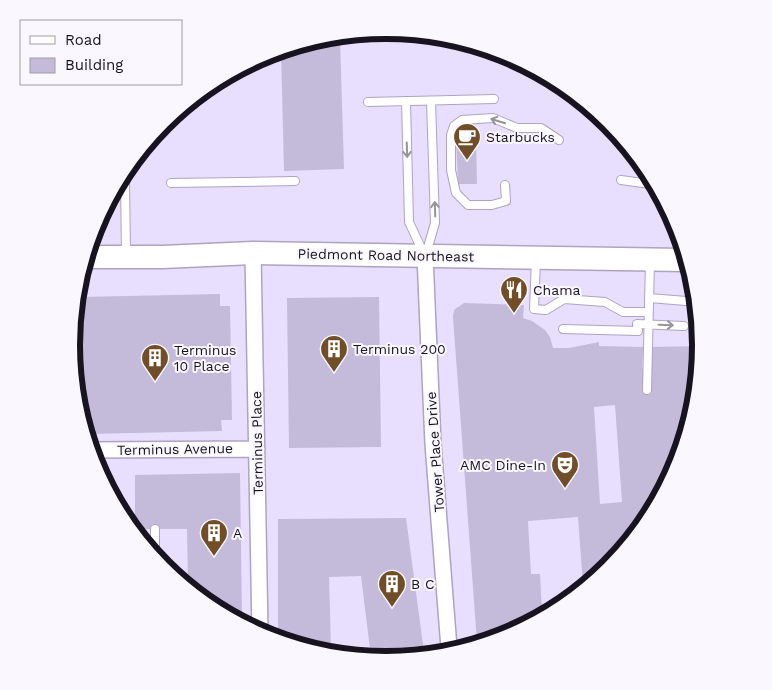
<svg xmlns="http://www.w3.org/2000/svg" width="772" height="690" font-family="'Work Sans',sans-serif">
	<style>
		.built { fill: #e8defd }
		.building { fill: #c4bad9; fill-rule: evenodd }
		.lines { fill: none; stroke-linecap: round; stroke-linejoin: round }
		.service-casing { stroke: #aea4c1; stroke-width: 10 }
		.minor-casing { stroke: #aea4c1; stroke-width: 18 }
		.secondary-casing { stroke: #aea4c1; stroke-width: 25 }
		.service { stroke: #fff; stroke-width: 8 }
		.minor { stroke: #fff; stroke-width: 15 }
		.secondary { stroke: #fff; stroke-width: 22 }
		.oneway { stroke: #97959a }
		.labels { text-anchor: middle; stroke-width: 4; stroke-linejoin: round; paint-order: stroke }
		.poi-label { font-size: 14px; fill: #18141f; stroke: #faf8fe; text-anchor: start }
		.street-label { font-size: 14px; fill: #18141f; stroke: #faf8fe }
		.rim { fill: none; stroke: #18141f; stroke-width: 6 }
	</style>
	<rect width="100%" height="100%" fill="#eee8fb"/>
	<path class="built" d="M75 345a311 311 0 1 1 622 0a311 311 0 1 1-622 0Z"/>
	<path class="building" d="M340,39L344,169L284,171L281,51Z
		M456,138H476L477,184H458Z
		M220,294V306H230L232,420H221L222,431L89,434L71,345L81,297Z
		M379,297L381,447L289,448L287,298Z
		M464,303L524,305L523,318L532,321L545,330L550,337L553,348H569L599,342V346L643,347L642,368H647L650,347L701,346L677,466L609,568L583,585L578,517L528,521L531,574H540L542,612L506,636L477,642L453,317L454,310ZM615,405L622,502L600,504L594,407Z
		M240,473L242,620L188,584L187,529H138L135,526V475Z
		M101,475H110L111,489L103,477Z
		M406,518L424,652L386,660L371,657L361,576L329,577L331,649L278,639V519Z"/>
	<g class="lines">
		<defs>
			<path id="service" d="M406,101L409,222L423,252
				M368,102L494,99
				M125,180L126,255
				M621,180L650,184
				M171,183L295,181
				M505,185L506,201L492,205H468L456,193L451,170V135L454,126L462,120L493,118L517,128H541L559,140
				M426,254L435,223L431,101
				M536,260L534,309L546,310L564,299L605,302L623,312H648
				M649,298L686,301
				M563,329L638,331L637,324L684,326
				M647,390L650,261
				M155,529V556"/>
			<path id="minor" d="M253,253L260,632
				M425,256L433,444L449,648
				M92,450L257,449"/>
			<path id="secondary" d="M89,257H162L253,253L684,260"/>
		</defs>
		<use href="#service" class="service-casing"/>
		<use href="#minor" class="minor-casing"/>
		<use href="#secondary" class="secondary-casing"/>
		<use href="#service" class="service"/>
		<use href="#minor" class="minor"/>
		<use href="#secondary" class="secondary"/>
	</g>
	<defs><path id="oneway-shaft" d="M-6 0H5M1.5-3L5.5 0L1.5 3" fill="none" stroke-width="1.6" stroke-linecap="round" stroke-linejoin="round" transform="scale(1.25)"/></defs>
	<g class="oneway">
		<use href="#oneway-shaft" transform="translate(498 121) rotate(-163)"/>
		<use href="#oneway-shaft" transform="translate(407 150) rotate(88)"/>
		<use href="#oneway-shaft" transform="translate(435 209) rotate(-92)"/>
		<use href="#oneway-shaft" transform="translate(666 325) rotate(2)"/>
	</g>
	<defs>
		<symbol id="cafe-pin" viewBox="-11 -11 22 30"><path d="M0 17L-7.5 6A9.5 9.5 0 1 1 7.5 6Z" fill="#714e27" stroke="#faf8fe"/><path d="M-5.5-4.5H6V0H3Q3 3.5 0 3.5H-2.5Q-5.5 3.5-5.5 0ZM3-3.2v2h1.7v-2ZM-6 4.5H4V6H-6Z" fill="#fff"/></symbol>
		<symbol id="restaurant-pin" viewBox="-11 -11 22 30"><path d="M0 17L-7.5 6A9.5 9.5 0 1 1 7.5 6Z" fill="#714e27" stroke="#faf8fe"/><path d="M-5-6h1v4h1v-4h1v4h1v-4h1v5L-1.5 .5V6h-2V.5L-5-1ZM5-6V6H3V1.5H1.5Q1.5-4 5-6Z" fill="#fff"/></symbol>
		<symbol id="building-pin" viewBox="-11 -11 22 30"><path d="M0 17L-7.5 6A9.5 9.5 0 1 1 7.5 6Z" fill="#714e27" stroke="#faf8fe"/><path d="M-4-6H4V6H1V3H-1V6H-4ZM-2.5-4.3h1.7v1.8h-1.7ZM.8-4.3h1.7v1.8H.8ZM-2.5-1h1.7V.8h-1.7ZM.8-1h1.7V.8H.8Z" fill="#fff"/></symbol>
		<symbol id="theatre-pin" viewBox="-11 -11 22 30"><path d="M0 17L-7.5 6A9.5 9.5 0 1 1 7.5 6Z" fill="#714e27" stroke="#faf8fe"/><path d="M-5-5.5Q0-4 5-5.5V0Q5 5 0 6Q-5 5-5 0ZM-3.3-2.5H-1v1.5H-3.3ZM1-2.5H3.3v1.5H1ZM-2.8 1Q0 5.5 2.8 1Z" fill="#fff"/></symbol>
	</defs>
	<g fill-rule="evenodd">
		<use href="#cafe-pin" x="451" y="121" width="32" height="43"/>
		<use href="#restaurant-pin" x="498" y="274" width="32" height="43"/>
		<use href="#building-pin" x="318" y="333" width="32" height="43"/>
		<use href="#building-pin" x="139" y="342" width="32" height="43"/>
		<use href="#theatre-pin" x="549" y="449" width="32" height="43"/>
		<use href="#building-pin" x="198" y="517" width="32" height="43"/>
		<use href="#building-pin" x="376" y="568" width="32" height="43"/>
	</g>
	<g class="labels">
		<g class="poi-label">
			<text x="486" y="142">Starbucks</text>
			<text x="533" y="295">Chama</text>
			<text x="353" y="354">Terminus 200</text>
			<text x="174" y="355">Terminus<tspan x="174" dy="16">10 Place</tspan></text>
			<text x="546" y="470" text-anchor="end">AMC Dine-In</text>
			<text x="233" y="538">A</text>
			<text x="411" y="589">B C</text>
		</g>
		<g class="street-label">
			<text transform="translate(386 255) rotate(1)" y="5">Piedmont Road Northeast</text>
			<text transform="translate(257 443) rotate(-91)" y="5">Terminus Place</text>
			<text transform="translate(175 449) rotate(-1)" y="5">Terminus Avenue</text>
			<text transform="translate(435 452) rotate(-94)" y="5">Tower Place Drive</text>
		</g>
	</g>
	<path d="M0 0H772V690H0ZM80 345a306 306 0 1 1 612 0a306 306 0 1 1-612 0Z" fill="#faf8fe" fill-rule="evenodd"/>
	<path class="rim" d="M80 345a306 306 0 1 1 612 0a306 306 0 1 1-612 0Z"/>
	<rect x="20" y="20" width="162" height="65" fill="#faf8fe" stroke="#a09da5"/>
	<rect x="30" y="36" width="25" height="8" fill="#ffffff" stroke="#a09da5"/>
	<text x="65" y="45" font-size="15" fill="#18141f">Road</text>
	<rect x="30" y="58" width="25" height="15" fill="#c4bad9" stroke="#a09da5"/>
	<text x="65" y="70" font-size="15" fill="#18141f">Building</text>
</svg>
